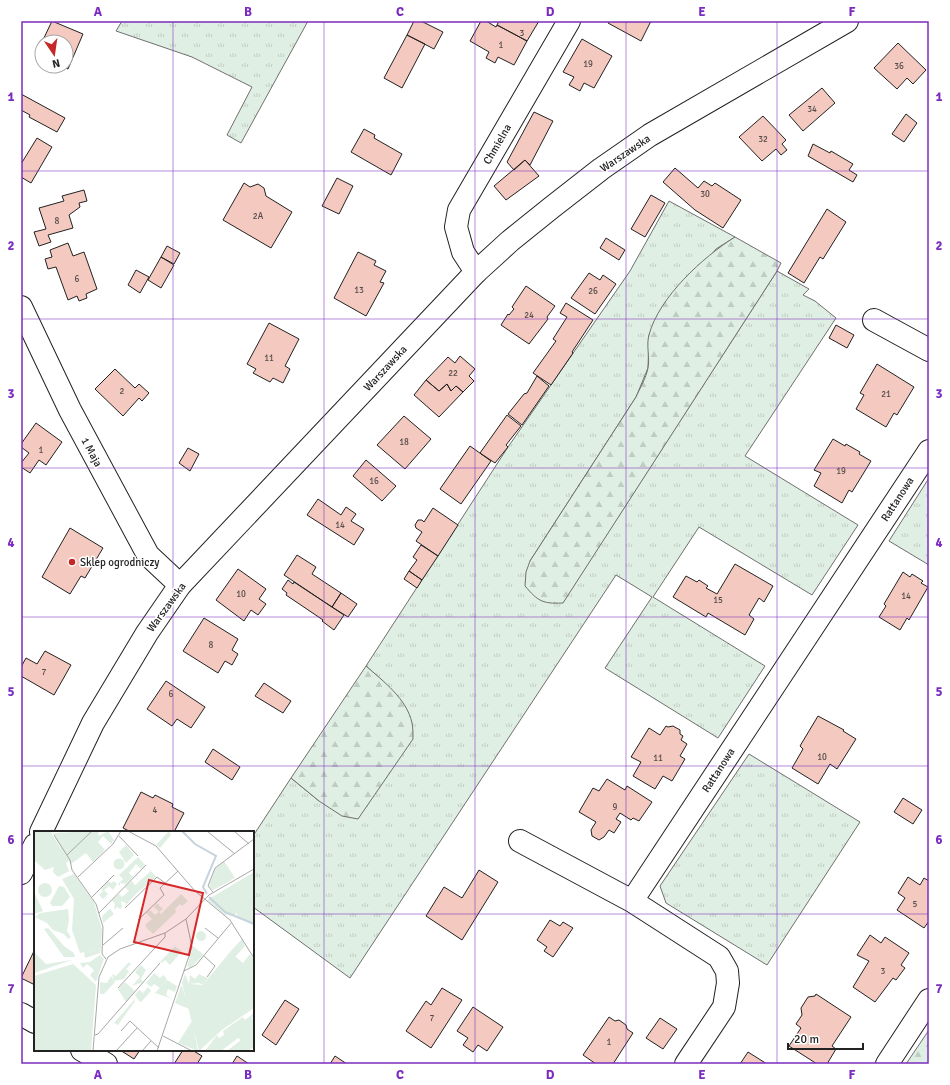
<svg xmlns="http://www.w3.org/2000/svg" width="950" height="1085" font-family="Signika,sans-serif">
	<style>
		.grass { fill: url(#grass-tufts); stroke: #6f6f6f }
		.forest { fill: url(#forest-firs); stroke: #6f6f6f }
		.building { fill: #f3c9c0; stroke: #222 }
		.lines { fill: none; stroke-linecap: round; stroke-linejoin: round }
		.minor-casing { stroke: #222; stroke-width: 24 }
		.major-casing { stroke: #222; stroke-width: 24 }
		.minor { stroke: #fff; stroke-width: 22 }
		.major { stroke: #fff; stroke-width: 22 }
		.grid { fill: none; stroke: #7b2cbf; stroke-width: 1; stroke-opacity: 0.55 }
		.poi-dot { fill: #c62828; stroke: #fff; stroke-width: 1.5 }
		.labels { text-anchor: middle; stroke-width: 3; stroke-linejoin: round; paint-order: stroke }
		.number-label { font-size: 9px; fill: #564c4a }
		.street-label { font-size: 11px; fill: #222; stroke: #fff }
		.poi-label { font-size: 11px; fill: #222; stroke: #fff; text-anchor: start }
		.inset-river { fill: none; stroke: #c7d3dd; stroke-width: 2 }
		.inset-road { fill: none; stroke: #a7a7a7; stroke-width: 1 }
		.view { fill: #d62828; fill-opacity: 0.15; stroke: #d62828; stroke-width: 2 }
		.inset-edge { fill: none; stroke: #222; stroke-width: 2 }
		.neatline { fill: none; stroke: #7b2cbf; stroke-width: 1.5 }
		.grid-label { font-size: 13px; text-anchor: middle; font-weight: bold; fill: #7b2cbf }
	</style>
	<defs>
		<pattern id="grass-tufts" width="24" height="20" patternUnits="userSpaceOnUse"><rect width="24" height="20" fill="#e0efe3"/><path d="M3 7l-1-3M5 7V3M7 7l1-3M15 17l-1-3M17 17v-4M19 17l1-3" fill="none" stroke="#c0cdc2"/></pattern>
		<pattern id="forest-firs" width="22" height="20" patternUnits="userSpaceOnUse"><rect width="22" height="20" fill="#e0efe3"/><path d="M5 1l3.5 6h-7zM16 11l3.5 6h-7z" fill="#c0cdc2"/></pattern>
	</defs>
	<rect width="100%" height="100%" fill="#fff"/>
	<path class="grass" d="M122,21H308L241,143L227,135L252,87L192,57L116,31Z
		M669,201L735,237L716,249L649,335L648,368L636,397L530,561L563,602L777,271L809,289L803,295L815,301L836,318L745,456L858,525L812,595L699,527L653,597L765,666L718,738L605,668L652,597L616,575L350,978L253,907V836L291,778L319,801L383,681L366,666L508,447L630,271Z
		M929,478V565L889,541Z
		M749,754L860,822L767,965L666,903L660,886Z"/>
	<path class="forest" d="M735,237L781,263L777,271L563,603C542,604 538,601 525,586L526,572L530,561L636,397C640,388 646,378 648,368C650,358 646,345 649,335C659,297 703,257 735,237Z
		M366,666C383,681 407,699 412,723C413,728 413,734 413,739L358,819L342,816L319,801L291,778Z
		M929,1030V1064H906Z"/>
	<path class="building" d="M52,21L83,34L68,69L61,66H66V42H42Z
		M414,21H421L443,32L434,49L407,35Z
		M481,21H486L496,27L497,25L527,41L514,65L498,57L495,63L486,58L489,52L470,41Z
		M499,21H539L527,41L497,25Z
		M609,21H651L641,41L608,23Z
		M407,35L425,44L402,88L384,78Z
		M582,39L612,56L594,88L584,83L580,91L569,85L574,77L563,72Z
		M42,43V57L37,55Z
		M898,43L926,70L913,84L907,78L897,89L874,68Z
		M822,88L835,103L803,131L789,115Z
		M21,94L65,118L57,132L29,117L30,115L21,110Z
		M534,112L553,121L530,165L525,160L514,170L507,162Z
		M906,114L917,123L904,142L892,134Z
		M763,116L786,140L782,144L787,150L781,155L776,149L762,161L739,137Z
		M364,129L375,135L374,138L402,154L391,175L351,152Z
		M37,138L52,147L31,183L21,177V164Z
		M813,144L830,153L831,151L853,164L849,170L857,175L853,182L808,156Z
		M525,160L539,176L506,200L494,186Z
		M675,168L698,188L704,181L712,186L715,183L741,200L723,228L695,210L663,182Z
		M337,178L353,186L339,214L322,206Z
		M244,183L250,187L258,184L264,188L266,196L292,212L271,248L223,220Z
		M84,190L87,201L79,203L80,207L69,215L73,228L48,235L51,242L39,246L34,232L46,229L39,208L64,201L62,196Z
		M651,195L665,203L645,237L631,229Z
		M827,209L846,222L823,259L820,257L804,283L788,273Z
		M606,238L625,250L619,260L600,248Z
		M68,243L73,256L84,252L97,289L86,294L87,298L79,301L77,296L68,300L56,267L48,269L45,259L52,257L50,250Z
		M167,246L180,253L174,264L161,257Z
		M358,252L376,261L374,265L386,271L380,282L384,283L366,316L334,298Z
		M161,257L174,265L161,288L148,280Z
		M136,270L149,277L140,293L128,285Z
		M589,273L600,280L603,275L616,284L595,314L571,298Z
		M526,286L555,306L547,317L548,319L529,344L501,325L508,314L509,315L514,309L512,307Z
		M566,303L593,320L572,352L573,353L551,385L533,373L556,341L553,339L567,317L560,313Z
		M269,323L299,339L285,366L290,369L283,383L273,378L270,382L253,373L256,369L247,364Z
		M836,325L854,335L847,348L829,338Z
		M460,356L475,369L469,376L474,381L463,392L456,386L451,391L447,384L439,391L426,380L448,357L455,363Z
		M877,364L914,387L897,415L894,413L886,427L856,409L864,395L860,393Z
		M115,369L135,388L139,384L149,393L142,401L139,398L123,416L95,389Z
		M537,376L549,386L522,425L508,414L524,394L527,393Z
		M426,380L439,391L447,384L451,391L456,386L463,392L439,417L414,395Z
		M507,415L521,426L506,445L508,447L495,463L480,453Z
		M404,416L431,439L405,469L377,445Z
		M36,423L62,442L46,465L39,460L30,473L21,467V463L29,453L21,447V444Z
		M833,439L845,446L846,444L860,452L859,454L871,461L852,492L849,490L842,503L814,486L821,473L814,470Z
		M470,446L491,461L461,504L440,489Z
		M188,448L199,454L190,471L179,463Z
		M366,460L396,486L382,501L353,476Z
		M318,499L341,515L346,507L356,514L351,521L364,529L354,545L307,515Z
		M433,508L458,525L438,556L416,541L422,532L416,528L415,525L418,520H422L424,522Z
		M70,528L103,548L85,578L81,576L70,594L42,577Z
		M421,545L438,556L422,580L409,571L417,560L413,557Z
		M297,555L316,567L312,574L341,593L332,607L284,575Z
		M735,564L773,586L764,602L759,598L749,615L754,619L745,635L708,613L706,617L673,597L686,576L697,582L699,580L708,586L706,588L717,594Z
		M238,569L266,589L259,599L266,604L258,615L251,610L244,621L216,600Z
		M409,571L422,580L417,588L404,579Z
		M903,572L910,577L912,574L923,581L921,583L928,587L909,620L907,618L900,630L879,617L886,606L884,604Z
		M288,580L293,584L294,582L344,615L334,630L322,621L323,620L286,595L287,593L282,589Z
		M341,593L357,604L348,617L332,607Z
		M204,618L238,639L232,650L238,654L232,665L225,661L218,673L183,651Z
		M45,651L71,665L54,695L21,676V667L26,658L37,664Z
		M166,681L205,707L191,728L177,719L172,726L147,709Z
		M264,683L291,701L283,713L255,696Z
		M818,716L844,730L843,731L856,739L837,769L830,764L818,784L792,768L803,749L800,746Z
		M666,726L668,727L673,726L680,730V734L683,736L681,740L687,744L680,756L685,759L672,781L663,776L655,789L633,776L641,762L631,757L649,728L660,735Z
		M213,749L240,767L232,780L205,762Z
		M607,779L625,790L627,786L652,802L639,821L633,818L631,820L620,813L616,819L621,822L614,833L609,830L604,837L599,840L592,836L591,830L596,822L579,812L593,788L599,791Z
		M141,792L153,798L155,795L173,804L172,807L184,813L174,832H131L123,828Z
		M903,798L922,810L913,824L894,812Z
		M479,870L498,882L462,940L426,916L444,887L462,898Z
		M908,877L920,885L924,878L929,881V921L924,928L897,910L905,898L898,893Z
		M550,920L560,926L563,922L573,928L553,957L544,951L547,947L537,940Z
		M870,935L881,943L885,937L909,953L901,965L905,968L896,980L893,978L875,1002L853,987L869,961L857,955Z
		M35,949V985L21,978Z
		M442,988L462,1000L431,1048L406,1031L426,1001L431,1005Z
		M816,994L851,1017L832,1046L836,1049L827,1064H817L789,1046L801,1028L796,1024L802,1015L801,1008L808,997L815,996Z
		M285,1000L299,1009L276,1045L262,1035Z
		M473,1007L503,1027L487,1051L478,1045L473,1052L463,1045L468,1038L457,1031Z
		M609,1017L615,1021L619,1020L626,1025L627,1029L633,1033L613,1064H596L583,1055Z
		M660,1018L677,1029L663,1049L646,1038Z
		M120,1050H140L134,1059Z
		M183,1050H192L202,1056L197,1064H174Z
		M748,1052L767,1064H740Z
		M237,1056L249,1064H232Z
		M335,1056L347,1064H330Z"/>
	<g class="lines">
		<defs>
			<path id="minor" d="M476,272L463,252L456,227L459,210L569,21
				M21,307L70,410L148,555L180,585
				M874,320L929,350
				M520,841L632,901
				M21,1014L35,1022
				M82,1050L106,1064
				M686,1064L724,1007L728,983L727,971L719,957L632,901L929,451
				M887,1064L929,1000"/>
			<path id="major" d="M41,832L93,723L147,633L180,585L476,272L510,241L551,208L601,169L650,135L847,21
				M21,873L35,845"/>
		</defs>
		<use href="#minor" class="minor-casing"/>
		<use href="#major" class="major-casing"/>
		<use href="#minor" class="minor"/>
		<use href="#major" class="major"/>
	</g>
	<path class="grid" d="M173,21V832M324,21V1064M475,21V1064M626,21V1064M777,21V1064M21,171H929M21,319H929M21,468H929M21,617H929M21,766H929M21,914H35M253,914H929M173,1050V1064"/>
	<circle class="poi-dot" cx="72" cy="562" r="4"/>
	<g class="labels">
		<g class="number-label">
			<text x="522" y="36">3</text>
			<text x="501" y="48">1</text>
			<text x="588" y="67">19</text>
			<text x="899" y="69">36</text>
			<text x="812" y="112">34</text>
			<text x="763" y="142">32</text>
			<text x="705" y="197">30</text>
			<text x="258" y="219">2A</text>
			<text x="57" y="224">8</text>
			<text x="77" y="282">6</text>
			<text x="359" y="293">13</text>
			<text x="593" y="294">26</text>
			<text x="529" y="318">24</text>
			<text x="269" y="361">11</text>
			<text x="453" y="376">22</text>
			<text x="122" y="394">2</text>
			<text x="886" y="397">21</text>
			<text x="404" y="445">18</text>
			<text x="41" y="453">1</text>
			<text x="841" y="474">19</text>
			<text x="374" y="484">16</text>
			<text x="340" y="528">14</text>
			<text x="241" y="597">10</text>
			<text x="906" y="599">14</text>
			<text x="718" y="603">15</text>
			<text x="211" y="648">8</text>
			<text x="44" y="675">7</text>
			<text x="171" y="697">6</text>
			<text x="822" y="760">10</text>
			<text x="658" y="761">11</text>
			<text x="615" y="810">9</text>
			<text x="155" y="813">4</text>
			<text x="915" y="907">5</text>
			<text x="883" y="974">3</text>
			<text x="432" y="1021">7</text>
			<text x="609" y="1045">1</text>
		</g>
		<g class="street-label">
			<text transform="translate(497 144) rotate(-60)" y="4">Chmielna</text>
			<text transform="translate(625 153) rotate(-34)" y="4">Warszawska</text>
			<text transform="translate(385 368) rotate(-47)" y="4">Warszawska</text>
			<text transform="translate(92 452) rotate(62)" y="4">1 Maja</text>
			<text transform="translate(897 499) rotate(-57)" y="4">Rattanowa</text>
			<text transform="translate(166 607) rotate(-54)" y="4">Warszawska</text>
			<text transform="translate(718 770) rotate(-57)" y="4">Rattanowa</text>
		</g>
		<g class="poi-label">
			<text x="80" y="566">Sklep ogrodniczy</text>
		</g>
	</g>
	<g transform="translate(34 831)">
		<rect width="220" height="220" fill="#fff"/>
		<path d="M0,0H16L29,21L18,0L20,2L64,0L65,5L74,0L80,9L77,13L69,5L64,11L71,19L59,31L52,22L37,33L35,30L32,32L35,40L24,46L19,41L20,36L11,39L0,29ZM135,0L137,4L126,17L122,14ZM92,14L100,24L92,32L85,21ZM104,26L111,34L107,38L102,33L95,42L99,46L92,53L86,52V55L84,53L89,48L85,44ZM220,41V94L203,85V82L200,85L191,84L173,69ZM196,47L198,49L179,59L175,56L176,52H188ZM74,50L77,52L80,50L83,53L79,59L75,55L70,59L74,63L69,68L65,64L69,60L67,58ZM98,50L102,56L108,50L112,52L91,75L92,72L87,70L88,76L86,78L83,76L80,79L81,73L78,69L85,63L88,66L95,60L91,56ZM147,63L154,70L148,75L146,73L141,78L142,81L119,103L116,100L132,85L130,82L114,98L111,94L118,88L112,82L116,79L121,84L125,81L120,76L123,72L129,78L125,81L127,83ZM76,78L80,83L69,92L68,85ZM208,108L211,115L201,126L196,121ZM143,113L141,116L148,120L136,134L131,129L128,132L126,131ZM67,117L66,122L51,127L50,121ZM66,124L70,128L62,151L56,144L60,139L53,133L49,137L46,132L56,131ZM107,134L112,139L107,148L109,151L98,155L106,146L101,141ZM182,136L169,154L165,152L155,153L156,144L161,148L165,143L173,147ZM77,145L81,151L70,163H66V151L73,152ZM133,149L143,155L141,161L134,158L132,164L139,168L121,162ZM91,151L101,160L92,171L84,158ZM99,165L101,170L84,194L80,192L100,169ZM220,182L218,188L220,190V216L214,220H193L207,209L204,207L187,220H171L183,204L185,207L190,204L189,200L209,186L211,189Z" fill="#e0efe3"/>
		<path d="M79.5 33a5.5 5.5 0 1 1 11 0a5.5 5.5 0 1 1-11 0ZM190,30L201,47L188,52H176L181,38ZM117,40L122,46L102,63L112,52L108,50L102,56L100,55ZM40,43L60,71L68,99L67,117L46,122L38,99L40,68L28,48ZM4 59a7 7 0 1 1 14 0a7 7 0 1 1-14 0ZM25,55L30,56L36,66L28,75H18L16,72ZM0,61L9,80L0,83ZM34,78L35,89L33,100L37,106L34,108L30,103L19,99L13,92L1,86L6,82ZM130,82L132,85L116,100L113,98ZM14,97L30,115L40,122L41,126H30L10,98ZM159,115L170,124L156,137L153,135ZM0,121L12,133L38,129L0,142ZM196,121L209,132L216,123L220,129V177L188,199L165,220L148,152L151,143L155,153L169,154ZM95,131L97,133L92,138L95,140L90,148L80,150L78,143L82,145ZM39,133L62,154L57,220H0V145ZM120,142L126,147L129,144L133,148L126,157L120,153L117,156L112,152ZM147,155H148L155,178L141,172ZM114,156L117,160L107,171L105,170L101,164L105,159L109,162ZM158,190L164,220L144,212Z" fill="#e0efe3"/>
		<path d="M162 105a5 5 0 1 1 10 0a5 5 0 1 1-10 0Z" fill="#e0efe3"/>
		<path class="inset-river" d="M148,0L161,13L182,25L169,56L173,63M175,66L191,81L220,93"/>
		<path class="inset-road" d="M94,0L122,15L161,60L196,89L220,127M173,0L201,23M200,0L215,13M20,4L36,29L38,39L62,73L69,96L68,123L72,128M85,5L104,25M33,24L58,0M44,46L79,13L87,0M179,61L174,55L181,37L220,8M58,66L80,44M91,77L123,46L131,52M65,82L112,34M104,89L130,64L126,57L144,40M171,97L184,107M69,114L89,97M170,125L181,135L173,146M150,140L162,134L198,91M84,157L131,106V102M87,200L96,190L125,217M61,204L64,203L126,132M129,205L158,220M59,220L65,146L74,126L86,118L131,102L152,88L175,64L220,38M82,220L103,197M108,220L117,210M123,220L158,116L152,88"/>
		<path class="view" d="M115,49L169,62L155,124L100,111Z"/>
		<rect width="220" height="220" class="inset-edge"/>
	</g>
	<rect width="950" height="1085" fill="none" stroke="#ffffff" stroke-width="44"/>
	<g transform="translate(54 54) rotate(167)"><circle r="19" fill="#ffffff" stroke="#a7a7a7"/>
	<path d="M0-3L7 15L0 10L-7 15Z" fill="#c62828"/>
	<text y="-6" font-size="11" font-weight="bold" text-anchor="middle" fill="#222222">N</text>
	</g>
	<path d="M788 1043v6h75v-6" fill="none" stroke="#222222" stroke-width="2"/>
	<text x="794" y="1043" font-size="12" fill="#222222" stroke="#ffffff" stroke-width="3" paint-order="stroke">20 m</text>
	<rect x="22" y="22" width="906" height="1041" class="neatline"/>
	<g class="grid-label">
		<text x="98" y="16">A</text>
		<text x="248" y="16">B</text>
		<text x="400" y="16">C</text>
		<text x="550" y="16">D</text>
		<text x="702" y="16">E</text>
		<text x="852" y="16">F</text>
		<text x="11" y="101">1</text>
		<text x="939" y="101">1</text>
		<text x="11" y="250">2</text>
		<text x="939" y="250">2</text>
		<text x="11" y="398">3</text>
		<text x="939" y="398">3</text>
		<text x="11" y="547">4</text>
		<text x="939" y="547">4</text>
		<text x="11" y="696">5</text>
		<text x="939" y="696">5</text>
		<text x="11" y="844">6</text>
		<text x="939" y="844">6</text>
		<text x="11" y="993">7</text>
		<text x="939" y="993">7</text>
		<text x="98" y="1079">A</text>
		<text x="248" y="1079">B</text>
		<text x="400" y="1079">C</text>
		<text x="550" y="1079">D</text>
		<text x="702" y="1079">E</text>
		<text x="852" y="1079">F</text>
	</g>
</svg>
